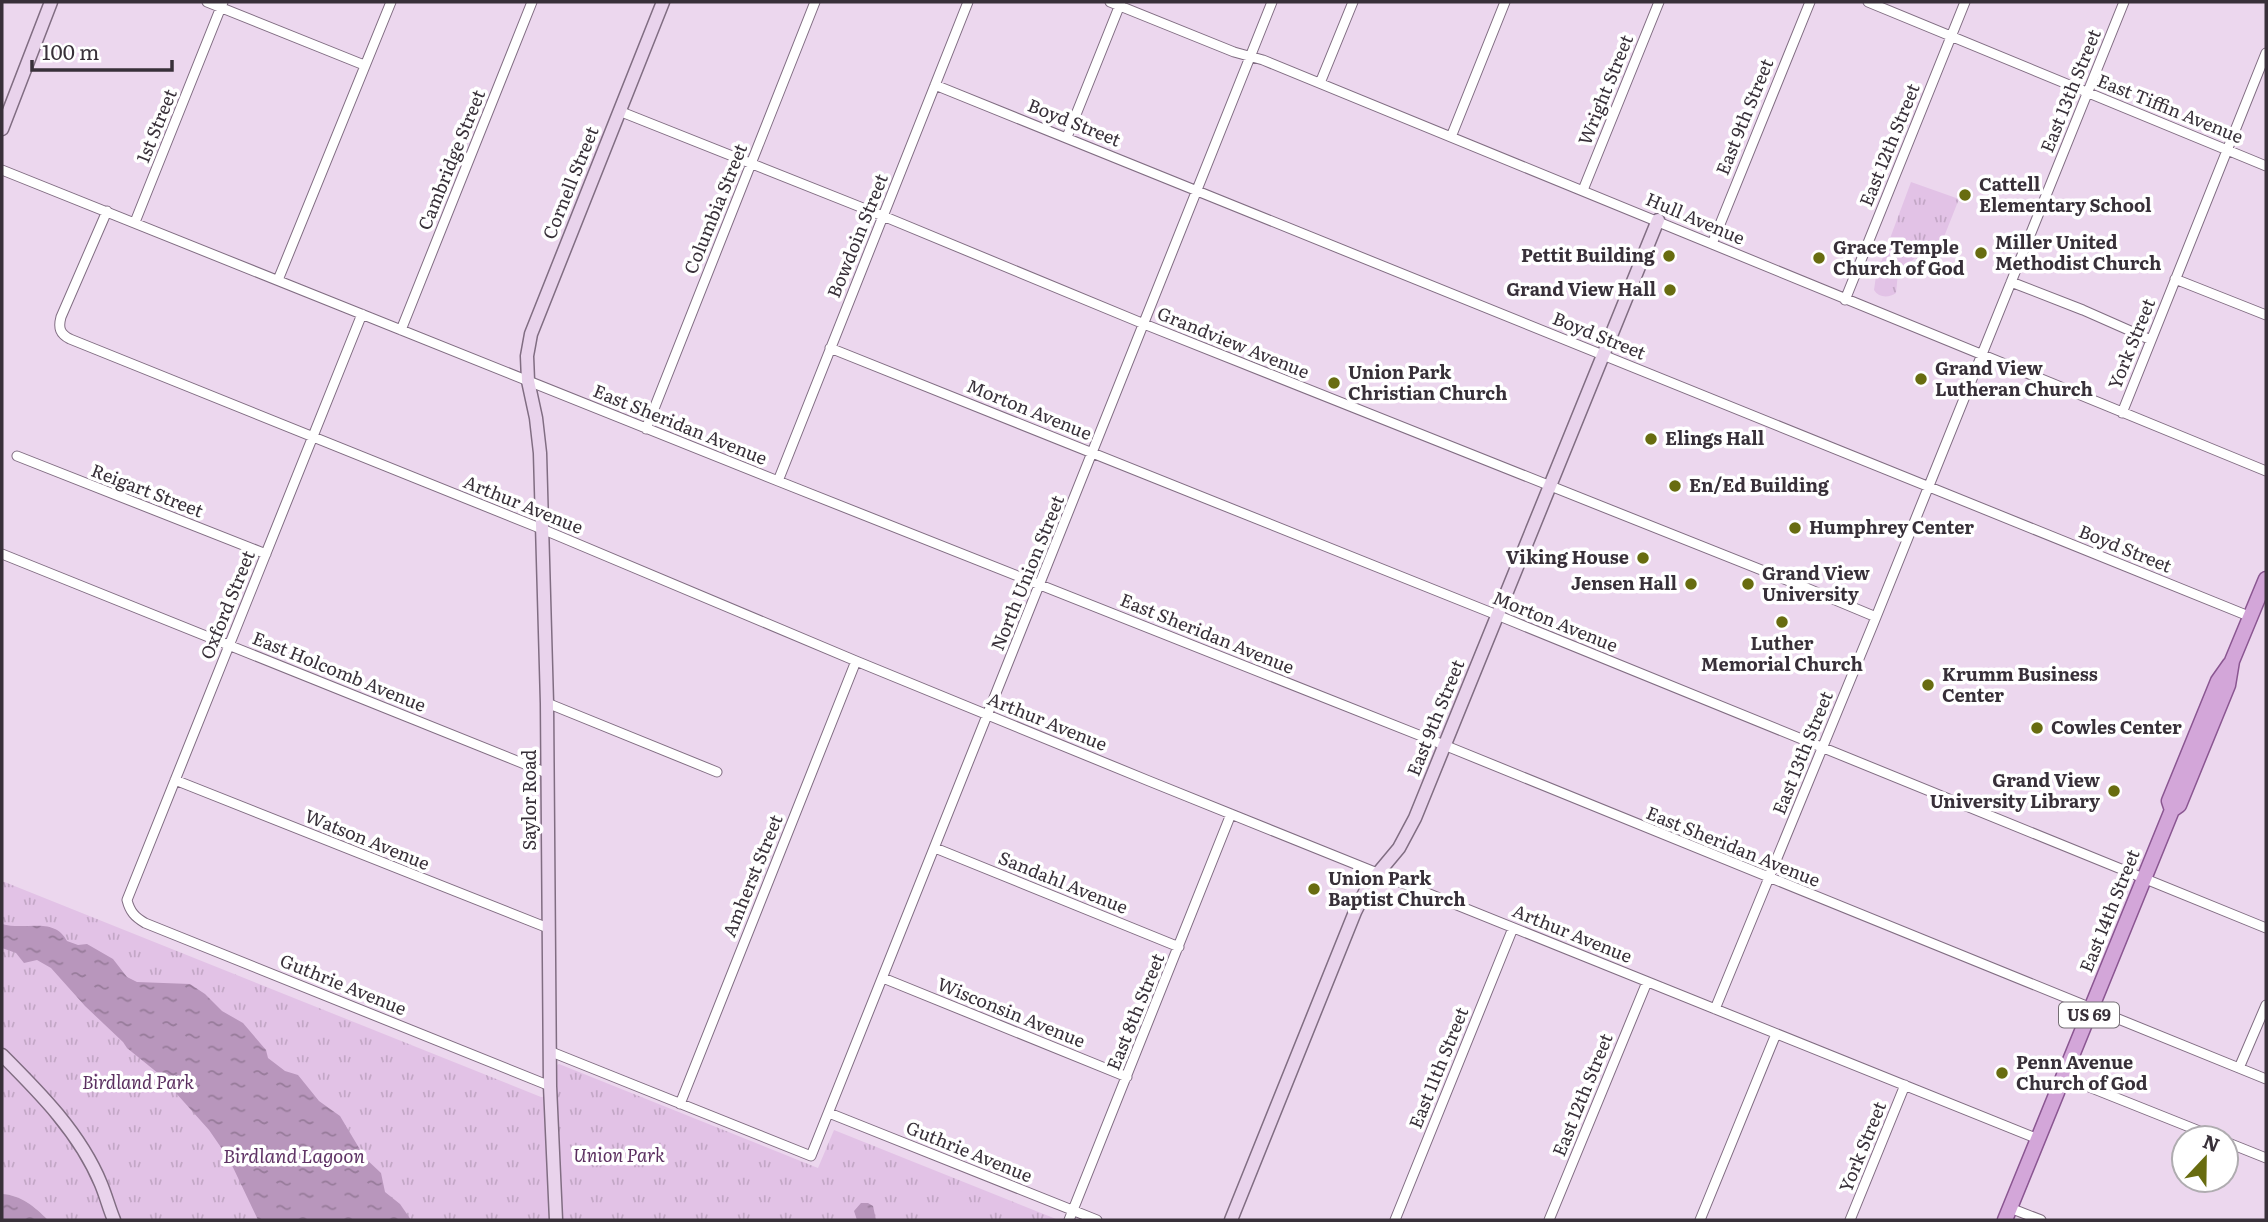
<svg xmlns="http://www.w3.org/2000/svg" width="2268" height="1222" font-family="Literata,serif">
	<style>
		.park { fill: url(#park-tufts) }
		.garden { fill: #e2c2e6 }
		.water { fill: url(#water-ripples) }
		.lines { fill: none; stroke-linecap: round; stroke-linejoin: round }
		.street-casing { stroke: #806d82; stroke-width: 11 }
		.secondary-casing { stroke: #806d82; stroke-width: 15 }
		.primary-casing { stroke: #8a5691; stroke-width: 17 }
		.street { stroke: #fff; stroke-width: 9 }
		.secondary { stroke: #e9d3ec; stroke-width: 12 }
		.primary { stroke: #d3a6d9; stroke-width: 14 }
		.poi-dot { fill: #686c10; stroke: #fff; stroke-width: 2.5 }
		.labels { text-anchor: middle; stroke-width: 7; stroke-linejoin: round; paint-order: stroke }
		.shield { fill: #fff; stroke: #746e74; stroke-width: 2 }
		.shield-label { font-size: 16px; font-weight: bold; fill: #383039 }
		.street-label { font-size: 18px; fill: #383039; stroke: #fff }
		.poi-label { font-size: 18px; font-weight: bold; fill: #383039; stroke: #fff; text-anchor: start }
		.park-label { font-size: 18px; font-style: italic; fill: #5a2e5f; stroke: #fff }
		.water-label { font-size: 19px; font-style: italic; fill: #5f3365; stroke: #fff }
	</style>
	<defs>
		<pattern id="park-tufts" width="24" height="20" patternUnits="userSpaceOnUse" patternTransform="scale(1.75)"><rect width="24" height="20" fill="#e2c2e6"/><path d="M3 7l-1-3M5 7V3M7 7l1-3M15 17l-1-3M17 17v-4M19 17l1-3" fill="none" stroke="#c3a7c6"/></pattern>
		<pattern id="water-ripples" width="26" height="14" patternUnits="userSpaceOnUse" patternTransform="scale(1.75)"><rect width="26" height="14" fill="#b896bc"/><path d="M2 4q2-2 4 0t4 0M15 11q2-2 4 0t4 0" fill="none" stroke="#977b9a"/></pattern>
	</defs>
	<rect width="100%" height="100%" fill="#ecd7ee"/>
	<path class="park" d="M1911,182L1959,199L1936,257L1925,254L1919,261L1915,258L1898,273L1896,293C1889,298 1879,298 1874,290L1876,276Z
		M2,881L541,1097L550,1096L555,1066L559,1064L818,1168L834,1130L1056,1219L48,1220C35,1207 21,1195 2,1194Z"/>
	<path class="garden" d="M946,1185L970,1195L959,1220H931Z"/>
	<path class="water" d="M2,924C25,931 54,916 67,941L78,945L87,944L113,959L127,977L137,982L190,984L205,994L222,1011L243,1023L266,1050L268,1058L285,1071L298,1075L319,1101L340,1116L365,1158L381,1173L385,1192L400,1204L411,1220H258L229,1159L209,1130L159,1074L127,1048L123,1042L85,1006L51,968L37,960L24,963L16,953L2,948Z
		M2,1194C21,1195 35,1207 48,1220H2Z
		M861,1203H868L873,1206L876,1220H857L854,1211Z"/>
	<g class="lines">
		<defs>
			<path id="street" d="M207,2L364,65
				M1110,2L1234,52L1263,60L2266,471
				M1868,2L2266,166
				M1320,83L1353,2
				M935,85L2251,617
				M619,111L883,216L1144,324L1804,587L1876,617
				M1067,137L1121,2
				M1451,137L1505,2
				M2,170L778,481L1444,745L2266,1079
				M1583,190L1659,2
				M107,211L61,317C58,328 60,334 70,339L542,529L856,661L1149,781L2038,1139
				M135,222L223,2
				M1712,244L1810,2
				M2175,279L2266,315
				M278,280L391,2
				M2011,282L2083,310L2151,340
				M1845,300L1965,2
				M362,314L127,900C130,912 135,917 145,923L550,1086
				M401,330L532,2
				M830,348L1497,615L2266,928
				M2122,413L2266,53
				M646,429L815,2
				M17,456L266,554
				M778,481L968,2
				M2,554L547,773
				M547,703L717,772
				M175,780L548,928
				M935,848L1179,947
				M883,978L1127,1077
				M1715,1009L1872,627L2124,2
				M549,1051L811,1156L1272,2
				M2239,1068L2266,1005
				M2064,1077L2217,1138
				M680,1104L856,661
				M829,1113L1097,1220
				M2226,1142L2266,1158
				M2010,1208L2041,1220
				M1069,1220L1231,814
				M1395,1220L1513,928
				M1549,1220L1647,982
				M1700,1220L1776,1034
				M1850,1220L1905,1085"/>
			<path id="secondary" d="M2,129L51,2
				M2,1055C40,1093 80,1133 101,1184C106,1196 109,1208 114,1220
				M556,1220L550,1086L547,703L540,453L536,418L528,381L527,356L531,334L663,2
				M1231,1220L1355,912L1369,884L1399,848L1415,818L1658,220"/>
			<path id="primary" d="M2172,810L2169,801L2218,681L2230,664
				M2005,1220L2172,810L2179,805L2228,685L2232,661L2266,579"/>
		</defs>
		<use href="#street" class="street-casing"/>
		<use href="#secondary" class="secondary-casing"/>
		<use href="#primary" class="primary-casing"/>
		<use href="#street" class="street"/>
		<use href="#secondary" class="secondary"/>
		<use href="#primary" class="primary"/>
	</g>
	<g class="poi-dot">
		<circle cx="1965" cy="195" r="7"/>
		<circle cx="1981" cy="253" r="7"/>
		<circle cx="1669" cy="256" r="7"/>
		<circle cx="1819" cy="258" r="7"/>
		<circle cx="1670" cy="290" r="7"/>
		<circle cx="1921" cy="379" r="7"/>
		<circle cx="1334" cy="383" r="7"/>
		<circle cx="1651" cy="439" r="7"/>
		<circle cx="1675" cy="486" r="7"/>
		<circle cx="1795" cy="528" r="7"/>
		<circle cx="1643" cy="558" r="7"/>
		<circle cx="1691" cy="584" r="7"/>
		<circle cx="1748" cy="584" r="7"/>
		<circle cx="1782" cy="622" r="7"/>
		<circle cx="1928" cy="685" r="7"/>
		<circle cx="2037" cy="728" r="7"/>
		<circle cx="2114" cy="791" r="7"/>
		<circle cx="1314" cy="889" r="7"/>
		<circle cx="2002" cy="1073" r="7"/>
	</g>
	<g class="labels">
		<rect class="shield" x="2059" y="1002.5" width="60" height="25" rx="5"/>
		<g class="shield-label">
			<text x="2089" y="1021">US 69</text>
		</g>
		<g class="street-label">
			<text transform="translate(1606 90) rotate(-68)" y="6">Wright Street</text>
			<text transform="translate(2071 91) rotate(-68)" y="6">East 13th Street</text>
			<text transform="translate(2170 109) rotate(22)" y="6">East Tiffin Avenue</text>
			<text transform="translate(1745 117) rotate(-68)" y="6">East 9th Street</text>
			<text transform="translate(1074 123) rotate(22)" y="6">Boyd Street</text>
			<text transform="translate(157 126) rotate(-68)" y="6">1st Street</text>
			<text transform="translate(1890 145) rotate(-68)" y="6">East 12th Street</text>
			<text transform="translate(452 160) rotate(-68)" y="6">Cambridge Street</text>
			<text transform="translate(571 183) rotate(-68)" y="6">Cornell Street</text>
			<text transform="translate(716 209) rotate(-68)" y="6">Columbia Street</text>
			<text transform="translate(1695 219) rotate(23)" y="6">Hull Avenue</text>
			<text transform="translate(858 236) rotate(-68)" y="6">Bowdoin Street</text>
			<text transform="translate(1599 336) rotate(22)" y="6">Boyd Street</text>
			<text transform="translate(1233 343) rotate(22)" y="6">Grandview Avenue</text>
			<text transform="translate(2132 344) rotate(-68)" y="6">York Street</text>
			<text transform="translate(1029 410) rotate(22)" y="6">Morton Avenue</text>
			<text transform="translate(680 425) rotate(22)" y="6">East Sheridan Avenue</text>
			<text transform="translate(147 491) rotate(21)" y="6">Reigart Street</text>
			<text transform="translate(523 505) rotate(22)" y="6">Arthur Avenue</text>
			<text transform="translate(2125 549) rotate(22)" y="6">Boyd Street</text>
			<text transform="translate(1028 573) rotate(-68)" y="6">North Union Street</text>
			<text transform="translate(228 605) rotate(-68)" y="6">Oxford Street</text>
			<text transform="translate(1555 622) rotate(22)" y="6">Morton Avenue</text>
			<text transform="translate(1207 634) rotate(22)" y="6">East Sheridan Avenue</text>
			<text transform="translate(339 672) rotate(22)" y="6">East Holcomb Avenue</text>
			<text transform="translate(1436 718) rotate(-68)" y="6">East 9th Street</text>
			<text transform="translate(1047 722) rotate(22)" y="6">Arthur Avenue</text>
			<text transform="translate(1803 753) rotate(-68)" y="6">East 13th Street</text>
			<text transform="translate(530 800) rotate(-90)" y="6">Saylor Road</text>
			<text transform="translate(367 840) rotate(22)" y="6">Watson Avenue</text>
			<text transform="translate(1733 847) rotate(22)" y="6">East Sheridan Avenue</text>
			<text transform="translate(753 876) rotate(-68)" y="6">Amherst Street</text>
			<text transform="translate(1063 883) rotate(22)" y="6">Sandahl Avenue</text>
			<text transform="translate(2110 911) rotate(-68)" y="6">East 14th Street</text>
			<text transform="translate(1572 934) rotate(22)" y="6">Arthur Avenue</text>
			<text transform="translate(343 985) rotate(22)" y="6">Guthrie Avenue</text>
			<text transform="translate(1136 1012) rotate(-68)" y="6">East 8th Street</text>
			<text transform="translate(1011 1013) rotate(22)" y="6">Wisconsin Avenue</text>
			<text transform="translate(1439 1068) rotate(-68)" y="6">East 11th Street</text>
			<text transform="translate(1583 1095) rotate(-68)" y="6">East 12th Street</text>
			<text transform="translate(1863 1147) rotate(-68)" y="6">York Street</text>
			<text transform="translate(969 1152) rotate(22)" y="6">Guthrie Avenue</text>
		</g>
		<g class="poi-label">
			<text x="1979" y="191">Cattell<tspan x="1979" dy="21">Elementary School</tspan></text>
			<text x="1995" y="249">Miller United<tspan x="1995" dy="21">Methodist Church</tspan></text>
			<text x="1833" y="254">Grace Temple<tspan x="1833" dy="21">Church of God</tspan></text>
			<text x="1655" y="262" text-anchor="end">Pettit Building</text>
			<text x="1656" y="296" text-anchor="end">Grand View Hall</text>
			<text x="1935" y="375">Grand View<tspan x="1935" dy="21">Lutheran Church</tspan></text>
			<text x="1348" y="379">Union Park<tspan x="1348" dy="21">Christian Church</tspan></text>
			<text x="1665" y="445">Elings Hall</text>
			<text x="1689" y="492">En/Ed Building</text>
			<text x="1809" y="534">Humphrey Center</text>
			<text x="1629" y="564" text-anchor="end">Viking House</text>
			<text x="1762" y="580">Grand View<tspan x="1762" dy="21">University</tspan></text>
			<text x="1677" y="590" text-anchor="end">Jensen Hall</text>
			<text x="1782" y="650" text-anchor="middle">Luther<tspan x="1782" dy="21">Memorial Church</tspan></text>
			<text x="1942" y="681">Krumm Business<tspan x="1942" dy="21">Center</tspan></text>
			<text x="2051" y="734">Cowles Center</text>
			<text x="2100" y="787" text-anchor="end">Grand View<tspan x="2100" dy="21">University Library</tspan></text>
			<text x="1328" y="885">Union Park<tspan x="1328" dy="21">Baptist Church</tspan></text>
			<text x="2016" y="1069">Penn Avenue<tspan x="2016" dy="21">Church of God</tspan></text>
		</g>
		<g class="park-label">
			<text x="138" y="1089">Birdland Park</text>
			<text x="619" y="1162">Union Park</text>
		</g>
		<g class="water-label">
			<text x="294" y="1163">Birdland Lagoon</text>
		</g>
	</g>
	<rect width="2268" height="1222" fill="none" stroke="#383039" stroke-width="7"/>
	<g transform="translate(2205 1159) rotate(22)"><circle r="33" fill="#ffffff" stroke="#afacb0" stroke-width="2"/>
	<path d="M0-5L12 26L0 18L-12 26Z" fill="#686c10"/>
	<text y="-10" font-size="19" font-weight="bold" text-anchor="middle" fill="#383039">N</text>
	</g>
	<path d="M32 60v10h140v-10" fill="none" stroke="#383039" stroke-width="3.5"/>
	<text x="42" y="60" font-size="21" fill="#383039" stroke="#ffffff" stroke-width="5" paint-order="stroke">100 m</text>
</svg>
